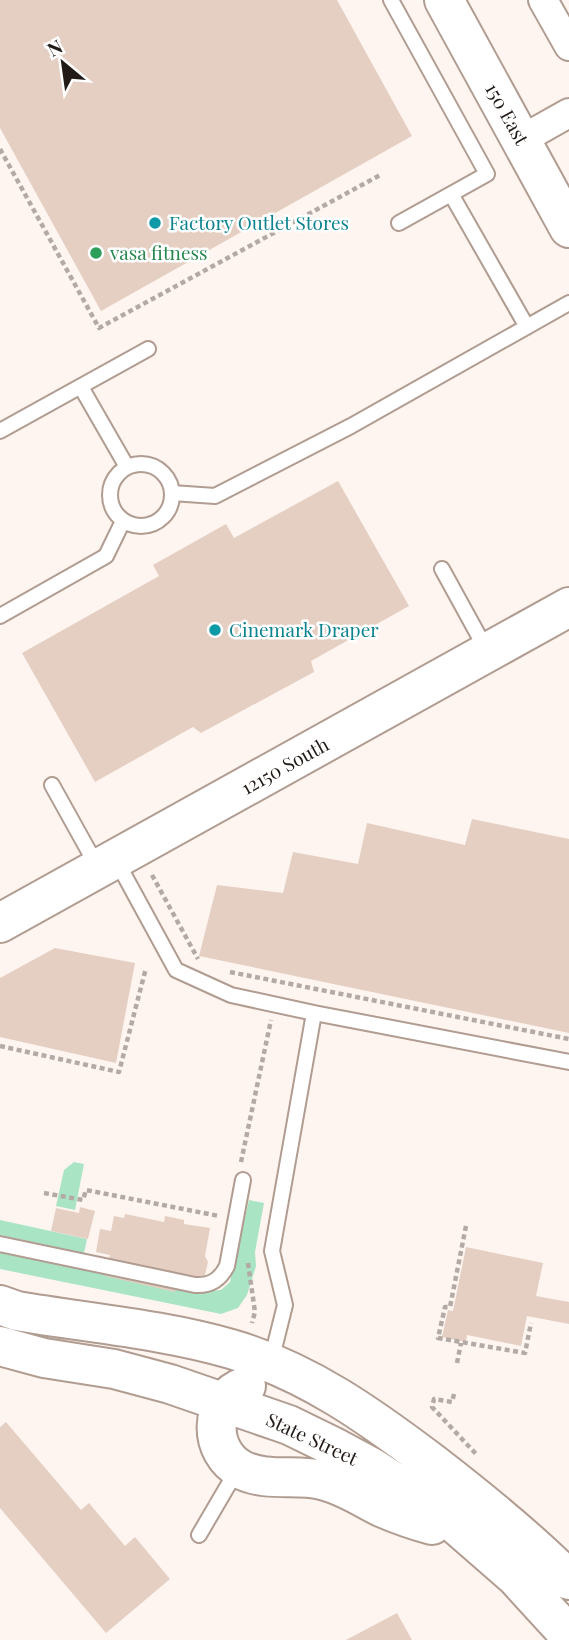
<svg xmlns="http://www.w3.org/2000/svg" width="569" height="1640" font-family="'Playfair Display',serif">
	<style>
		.green { fill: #a9e4c5 }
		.building { fill: #e5cfc3 }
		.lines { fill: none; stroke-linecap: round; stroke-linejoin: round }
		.lane-casing { stroke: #b19c91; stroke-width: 18 }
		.street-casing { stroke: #b19c91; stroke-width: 32 }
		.secondary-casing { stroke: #b19c91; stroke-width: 42 }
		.path { stroke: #b3aaa5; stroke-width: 4.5; stroke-dasharray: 5 3.5; stroke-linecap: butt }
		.lane { stroke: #fff; stroke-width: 14 }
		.street { stroke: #fff; stroke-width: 28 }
		.secondary { stroke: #fff; stroke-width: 38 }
		.culture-dot { fill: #0f9aa8; stroke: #fff; stroke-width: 2.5 }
		.leisure-dot { fill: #2e9e5b; stroke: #fff; stroke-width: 2.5 }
		.labels { text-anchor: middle; stroke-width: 5; stroke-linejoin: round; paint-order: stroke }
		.street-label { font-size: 19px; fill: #221a16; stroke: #fff }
		.culture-label { font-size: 19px; fill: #0d838f; stroke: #fff; text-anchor: start }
		.leisure-label { font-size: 19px; fill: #27864d; stroke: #fff; text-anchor: start }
	</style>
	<rect width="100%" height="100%" fill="#fef5f0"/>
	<path class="green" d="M74,1162L84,1164L75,1210L56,1206L64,1170Z
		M249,1200L264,1203L255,1252L256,1266L247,1295L238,1308L221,1314L0,1269V1249L209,1291L221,1290L230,1282Z
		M0,1220L87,1239L84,1253L0,1235Z"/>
	<path class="building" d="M0,0H337L412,136L101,311L0,128Z
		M338,481L409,606L311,661L314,672L201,733L193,727L95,782L22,653L159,576L153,565L226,524L234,538Z
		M472,819L569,839V1033L199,956L217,885L283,893L293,852L358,864L367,823L465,845Z
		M55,948L135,963L116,1063L0,1037V978Z
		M80,1207L95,1211L88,1239L51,1231L56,1208L79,1213Z
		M125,1214L164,1222L165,1216L184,1220V1224L210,1228L205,1256L208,1262L205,1275L201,1279L179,1274L175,1292L105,1276L110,1255L96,1252L100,1229L111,1231L114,1216L124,1218Z
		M466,1247L543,1263L536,1296L569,1302V1324L527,1316L521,1346L467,1335L466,1342L442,1337L448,1310L453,1311Z
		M6,1422L81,1510L89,1503L125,1546L135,1537L170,1579L106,1633L0,1508V1427Z
		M397,1613L412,1640H346Z"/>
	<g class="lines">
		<defs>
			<path id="lane" d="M391,0L487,174L399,223
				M451,194L527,327
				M81,387L127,467
				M0,431L148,349
				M110 495a31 31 0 1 1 62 0a31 31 0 1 1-62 0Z
				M172,493L215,496L351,426L569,303
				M442,569L487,651
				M0,616L106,556L123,521
				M52,785L97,866
				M116,860L176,970L231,995L314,1013L569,1062
				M0,1244L195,1285C210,1286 220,1280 227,1266L243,1180
				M271,1361L285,1305L272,1251L314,1013
				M199,1535L237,1470"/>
			<path id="street" d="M543,0L569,46
				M521,140L569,113"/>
			<path id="secondary" d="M444,0L569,228
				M0,923L569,607
				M0,1305L17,1311C87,1323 162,1329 231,1349C307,1371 370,1416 432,1463C480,1500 526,1537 569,1580
				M0,1346L44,1358L114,1369L170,1384L289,1425L332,1446L371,1467L446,1516L516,1577L569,1635
				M246,1386C207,1399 208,1453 242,1470C266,1482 297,1474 322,1480C344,1485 361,1497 381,1507C397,1514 414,1520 432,1525"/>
		</defs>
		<use href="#lane" class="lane-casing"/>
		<use href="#street" class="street-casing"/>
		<use href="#secondary" class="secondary-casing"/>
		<path class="path" d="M0,149L99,328L382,174
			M152,875L198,959
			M230,972L569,1039
			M0,1046L119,1072L146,968
			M241,1162L271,1020
			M44,1193L83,1200L86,1190L219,1216
			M466,1226L450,1307H445L438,1338L525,1353L531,1323
			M248,1263L255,1312L252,1323
			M457,1363L461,1343
			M454,1394L452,1402L434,1399L432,1407L477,1455"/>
		<use href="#lane" class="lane"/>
		<use href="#street" class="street"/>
		<use href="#secondary" class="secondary"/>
	</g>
	<g class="culture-dot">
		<circle cx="155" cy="223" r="7"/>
		<circle cx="215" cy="630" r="7"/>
	</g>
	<circle class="leisure-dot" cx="96" cy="253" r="7"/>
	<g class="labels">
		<g class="street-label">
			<text transform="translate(507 114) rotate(61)" y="7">150 East</text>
			<text transform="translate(285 766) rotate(-29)" y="7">12150 South</text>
			<text transform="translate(312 1439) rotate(25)" y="7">State Street</text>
		</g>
		<g class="culture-label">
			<text x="169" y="230">Factory Outlet Stores</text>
			<text x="229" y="637">Cinemark Draper</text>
		</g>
		<g class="leisure-label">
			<text x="110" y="260">vasa fitness</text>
		</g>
	</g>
	<g transform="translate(63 63) rotate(331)" stroke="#ffffff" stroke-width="5" paint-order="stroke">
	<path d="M0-5L12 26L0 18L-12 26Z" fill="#221a16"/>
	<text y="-10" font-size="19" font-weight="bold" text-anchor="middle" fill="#221a16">N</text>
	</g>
</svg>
